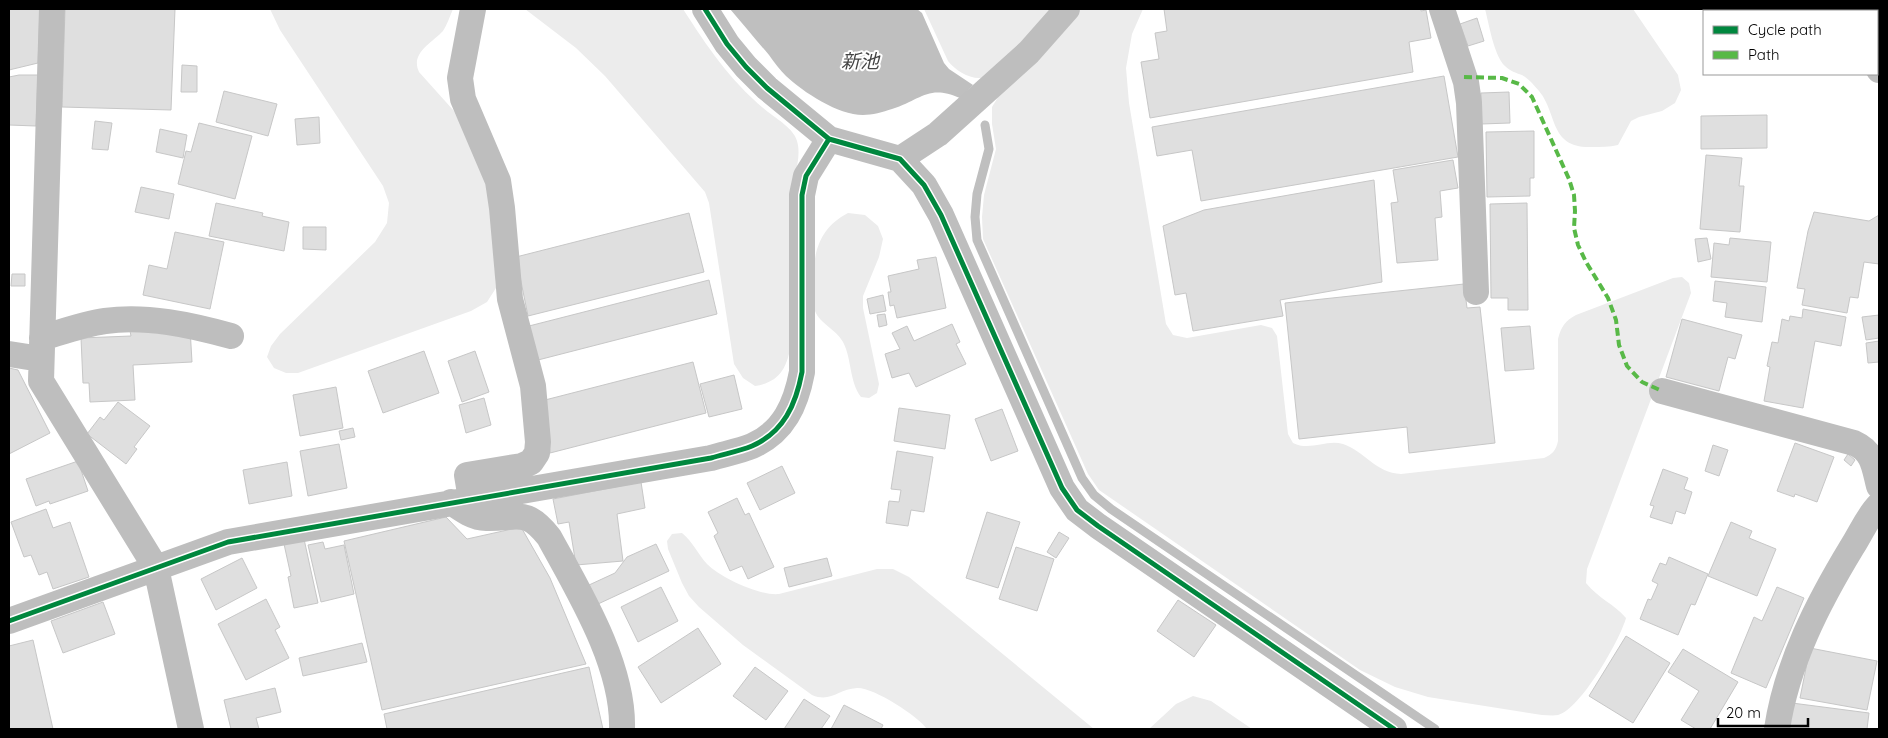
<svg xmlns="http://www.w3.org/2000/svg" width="1888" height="738" font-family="Quicksand,'Noto Sans JP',sans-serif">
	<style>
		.green { fill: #ececec }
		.water { fill: #bfbfbf }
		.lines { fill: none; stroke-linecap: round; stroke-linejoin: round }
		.stream { stroke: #bfbfbf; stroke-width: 9 }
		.building { fill: #dfdfdf; stroke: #c7c7c7 }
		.minor { stroke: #bebebe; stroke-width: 26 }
		.quiet { stroke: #58b947; stroke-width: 4; stroke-dasharray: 8 4; stroke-linecap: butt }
		.cycleway-casing { stroke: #fff; stroke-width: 8 }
		.cycleway { stroke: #00873e; stroke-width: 5 }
		.labels { text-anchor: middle; stroke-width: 4; stroke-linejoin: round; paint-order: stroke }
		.water-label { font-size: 19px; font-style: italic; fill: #444; stroke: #fff }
	</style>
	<rect width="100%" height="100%" fill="#fff"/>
	<path class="green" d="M270,9H453C450,16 447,25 443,31C432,43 410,53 419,72L454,111L489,183L496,288L487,302L471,311L298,373H286L274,368L267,357L271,346L280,334L375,242L387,223L389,203L383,186L280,30Z
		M525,9H683C708,48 731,82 768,112C777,119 794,129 797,141C800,151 798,162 796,171L791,344C787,368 780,382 755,386L743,378L734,364L709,203L705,192L605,76L576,48Z
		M924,9H1053L1034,30L981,78C969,79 955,70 948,61Z
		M1081,9H1143L1132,34L1126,68L1129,103L1166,324L1173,335L1187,338L1261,325L1272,328L1277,336L1288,434L1293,443C1296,444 1300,446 1304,446C1317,447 1330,440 1343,444C1364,451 1376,473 1401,474L1544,458C1553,454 1556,450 1558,441V339C1561,327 1565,321 1576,315L1673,278L1682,277L1689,283L1691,293L1587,569L1586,583C1599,599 1613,603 1626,618C1620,640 1580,710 1558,715C1553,716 1547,715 1542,715L1428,697L1395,687L1360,670L1099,490L1088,474L983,239L982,217L984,195L996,149L992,124V107L1000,94L1064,30Z
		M1485,9H1633L1678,75L1681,90L1675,103L1662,111L1639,117L1631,121L1618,145C1609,147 1601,147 1591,147C1549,148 1558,114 1539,91C1535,86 1528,78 1522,75C1516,73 1510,71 1505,66C1494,56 1489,24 1485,9Z
		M848,213L865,215L878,226L883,239L879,257L863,296V308L879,384L877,393L869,398L861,397C849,381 852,359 843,342C836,329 820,324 815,311C812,302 813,293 813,284C813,253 819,228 848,213Z
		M682,533C693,542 698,554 707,564C721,578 760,596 779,594L877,569H893L909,577L1094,729H927C918,716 873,687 857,688C838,689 831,703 812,695L743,645L699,607L689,596L682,583L668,549L667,541L672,534Z
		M1193,696L1211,701L1252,729H1149L1176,704Z"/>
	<path class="water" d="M730,9H917L922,13L944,63L949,69L973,85L960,98C928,84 921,100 892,109C883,112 872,115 863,115C838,115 803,92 786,76C780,70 774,62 769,55C756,40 743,24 730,9Z"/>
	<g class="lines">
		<path class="stream" d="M985,125L989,149L977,194L975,217L977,240L1082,478L1094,495L1111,509L1435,729"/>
	</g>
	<path class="building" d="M9,9H40L38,63L9,70Z
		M65,9H175L171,110L62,107Z
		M1164,9H1421V11L1426,10L1431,38L1409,42L1413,72L1150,118L1141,62L1159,59L1155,33L1167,31Z
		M1477,18L1484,41L1468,46L1460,24Z
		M182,65L197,66V92H181Z
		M19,75H38L36,126L9,125V77Z
		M1444,76L1458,157L1201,201L1192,150L1157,156L1152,127Z
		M224,91L277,104L268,136L216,122Z
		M1509,92L1510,123L1481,124V93Z
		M1767,115V148L1701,149V116Z
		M319,117L320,143L297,145L295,119Z
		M95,121L112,123L108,150L92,149Z
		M199,123L252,136L235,199L178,184L186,151L191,152Z
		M160,129L187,135L183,158L156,152Z
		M1534,131V178H1530V196L1487,197L1486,132Z
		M1706,155L1742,158L1739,186H1744L1740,232L1700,229Z
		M1453,160L1458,188L1440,191L1442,217L1435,218L1438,260L1397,263L1391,203L1398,202L1393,170Z
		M1374,180L1382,282L1280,300L1283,316L1193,331L1186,293L1175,295L1163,226L1204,210Z
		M141,187L174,194L169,219L135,212Z
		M216,203L263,213L262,216L289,222L284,251L209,236Z
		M1527,203L1528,310H1508V298H1491L1490,204Z
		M1814,212L1869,221L1879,215V264L1864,262L1858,298L1850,297L1847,313L1802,305L1805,289L1797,288L1808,231Z
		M689,213L704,272L528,316L516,257Z
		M303,227H326V250L303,249Z
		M175,232L224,242L210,309L143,295L149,265L167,269Z
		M1707,238L1711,259L1698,262L1695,239Z
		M1730,238L1771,242L1767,282L1711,277L1714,243L1729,245Z
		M936,257L946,308L897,318L894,305L890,306L888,292H891L888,276L919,269L917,260Z
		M12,274H25V286H11Z
		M709,280L717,314L538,360L529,326Z
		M1715,281L1766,287L1762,322L1725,317L1727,303L1713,301Z
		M1464,284L1467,308L1480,307L1495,443L1409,453L1407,427L1299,439L1285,303Z
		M883,295L886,311L870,314L867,299Z
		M1803,309L1846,317L1841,346L1815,341L1803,408L1764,401L1770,367L1767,366L1772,342L1778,343L1782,319L1789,321L1790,316L1802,318Z
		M885,314L887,325L879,327L877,315Z
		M1879,315V338L1866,340L1862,317Z
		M1682,319L1742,335L1735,359L1728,357L1719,391L1666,377Z
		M952,324L960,342L956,344L966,364L916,387L909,373L892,378L885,354L900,349L892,333L907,326L914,341Z
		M1530,326L1534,369L1505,371L1501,328Z
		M190,328L192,362L133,365L135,400L90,402L89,383H83L81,338L131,336L130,331Z
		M1879,341V362L1868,363L1866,343Z
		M424,351L439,393L383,413L368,371Z
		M475,351L489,392L462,402L448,361Z
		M693,362L706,413L550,453L545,400Z
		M9,368L18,370L50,433L9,454Z
		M734,375L742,409L709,417L700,384Z
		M336,387L343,428L300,436L293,395Z
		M484,398L491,425L466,433L459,405Z
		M118,402L150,426L134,447L137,449L126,464L87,434L100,417L104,420Z
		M899,408L950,415L945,449L894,441Z
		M1002,409L1018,451L991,461L975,419Z
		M353,428L355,437L341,440L339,431Z
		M1795,443L1834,457L1817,502L1795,494L1794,497L1777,491Z
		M339,444L347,488L308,496L300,451Z
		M1713,445L1728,450L1719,476L1705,471Z
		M897,451L933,457L924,512L911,510L908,526L886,523L889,501L899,502L901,490L891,489Z
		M1848,454L1855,460L1851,466L1844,460Z
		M78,461L88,491L50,504L49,501L36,506L26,479Z
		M287,462L292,496L249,504L243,470Z
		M782,466L795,493L760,510L747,483Z
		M1663,469L1688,478L1684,489L1692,492L1685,514L1676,511L1672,524L1650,517L1654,506L1650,505Z
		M641,482L645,508L617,514L623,561L576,565L569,522L558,524L553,499Z
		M737,498L745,515L749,513L774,567L748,579L742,566L730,571L714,536L718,533L708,512Z
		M46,509L53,528L70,522L89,577L53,589L47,572L39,575L31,555L24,557L11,522Z
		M987,512L1020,522L998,588L966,578Z
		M446,517L467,539L521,527L550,578L586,664L382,710L344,541Z
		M1731,522L1752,531L1749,538L1776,549L1757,596L1708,576Z
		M1059,532L1069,538L1056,558L1047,552Z
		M304,539L318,603L294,608L288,577L291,576L284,544Z
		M323,542L325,549L344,545L354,594L321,602L308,545Z
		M656,544L669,571L598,604L589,585L615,573L627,557Z
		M1016,547L1054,559L1037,611L999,599Z
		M1669,557L1708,574L1695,605L1691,604L1678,635L1640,619L1648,599L1651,600L1658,584L1652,581L1660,563L1666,565Z
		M242,558L257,588L216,610L201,579Z
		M827,558L832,576L789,587L784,568Z
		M661,587L678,621L638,642L621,607Z
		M1777,587L1804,598L1766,688L1731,673L1754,617L1762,621Z
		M266,599L280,627L275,630L289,658L246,680L218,624Z
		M1178,600L1216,625L1194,657L1157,631Z
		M103,602L115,634L63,653L51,621Z
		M698,628L721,664L661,703L638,667Z
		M1626,636L1670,663L1633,723L1589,696Z
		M33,640L53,729H9V646Z
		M362,643L367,662L303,676L299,658Z
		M1810,648L1877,661L1867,710L1800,698Z
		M1683,649L1738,682L1710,729H1696L1681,720L1699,691L1668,672Z
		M589,667L603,729H387L384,714Z
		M755,667L788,691L766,720L733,696Z
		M275,688L281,712L256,718L259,729H231L224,700Z
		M804,699L830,716L821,729H784Z
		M1792,703L1869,713L1867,729H1788Z
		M844,705L883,725L881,729H831Z"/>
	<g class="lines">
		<path class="minor" d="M52,9L41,381L156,568L191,729
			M705,9L727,44L746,67L767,88L829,139L900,159L924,185L941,215L1062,488L1077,510L1098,526L1394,729
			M1442,9L1466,82L1469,103L1476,292
			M1855,9L1856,11
			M1877,64L1879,70
			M900,159L938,134L1029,52L1067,9
			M42,338C62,332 83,324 105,321C146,315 191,325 231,336
			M9,354L41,359
			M1662,391L1854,443C1874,452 1874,467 1879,486
			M471,499L467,475L522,466L531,462L537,453L538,442L533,386L510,299L502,208L498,181L463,99L460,78L473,9
			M451,502C461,509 473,518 486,518C518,519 525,507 549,537C579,592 624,665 622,729
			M9,621L228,542L711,458C724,454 740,451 752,446C784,432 796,404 802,372V195L806,176L829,139
			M1777,729C1787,663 1818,603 1852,547C1861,533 1868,516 1879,505"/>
		<path class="quiet" d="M1464,77L1502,78L1519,84L1532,97L1569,179L1574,195L1575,211L1574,228L1578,245L1586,262L1608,298L1616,320L1619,345L1627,366L1642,382L1662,391"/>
		<defs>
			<path id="cycleway" d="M705,9L727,44L746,67L767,88L829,139L900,159L924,185L941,215L1062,488L1077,510L1098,526L1394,729
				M9,621L228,542L711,458C724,454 740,451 752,446C784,432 796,404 802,372V195L806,176L829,139"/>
		</defs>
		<use href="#cycleway" class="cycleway-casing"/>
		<use href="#cycleway" class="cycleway"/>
	</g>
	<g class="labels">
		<g class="water-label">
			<text x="860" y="68">新池</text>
		</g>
	</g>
	<rect width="1888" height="738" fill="none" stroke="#000000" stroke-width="20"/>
	<rect x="1703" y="10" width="175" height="65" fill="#ffffff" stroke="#999999"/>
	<rect x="1713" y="26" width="25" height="8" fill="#00873e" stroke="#999999"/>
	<text x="1748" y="35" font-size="15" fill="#000000">Cycle path</text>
	<rect x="1713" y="51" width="25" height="8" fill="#58b947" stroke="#999999"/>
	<text x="1748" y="60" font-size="15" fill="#000000">Path</text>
	<path d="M1718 718v8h90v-8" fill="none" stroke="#000000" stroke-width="2.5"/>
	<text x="1726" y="718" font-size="15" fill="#000000" stroke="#ffffff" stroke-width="4" paint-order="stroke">20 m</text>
</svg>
